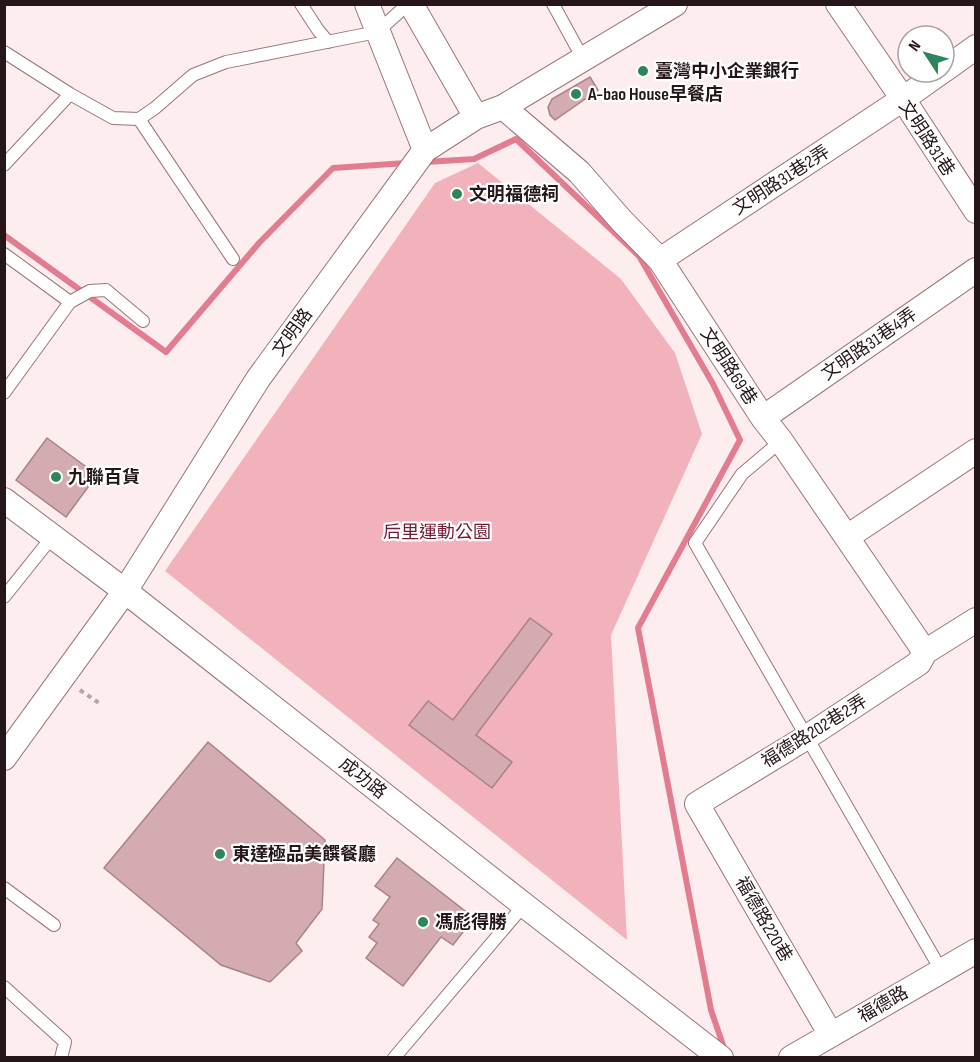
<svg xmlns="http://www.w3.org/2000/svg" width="980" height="1062" font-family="'Sofia Sans Condensed','Noto Sans TC',sans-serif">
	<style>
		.green { fill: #f2b2bc }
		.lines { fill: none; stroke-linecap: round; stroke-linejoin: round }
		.stream { stroke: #e27d90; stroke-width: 6 }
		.building { fill: #d4abb1; stroke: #a98288; stroke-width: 1.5 }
		.lane-casing { stroke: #997479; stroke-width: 14 }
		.street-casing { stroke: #997479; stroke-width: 26 }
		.path { stroke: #b5a4a7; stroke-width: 4; stroke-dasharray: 4.5 4.5; stroke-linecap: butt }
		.lane { stroke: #fff; stroke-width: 12 }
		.street { stroke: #fff; stroke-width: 24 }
		.poi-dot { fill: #2d865b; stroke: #fff; stroke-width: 2 }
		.labels { text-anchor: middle; stroke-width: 4.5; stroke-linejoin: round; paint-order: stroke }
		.poi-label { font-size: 18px; font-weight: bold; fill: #251619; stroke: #fff; text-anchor: start }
		.street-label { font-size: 18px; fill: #251619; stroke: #fff }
		.park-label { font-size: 18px; fill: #751a35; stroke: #fff }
	</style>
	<rect width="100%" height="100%" fill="#feedef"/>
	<path class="green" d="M478,163L621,279L675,353L702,434L611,635L627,940L165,571L435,183Z"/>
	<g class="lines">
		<path class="stream" d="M426,162L474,159L516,139L639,256L713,384L740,440L638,628L711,1010L725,1051
			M4,235L166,352L259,243L333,168L406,163"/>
	</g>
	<path class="building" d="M590,77L598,90L555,120L550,115L548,107L552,99Z
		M47,438L97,475L66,517L16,480Z
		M530,618L552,634L476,735L512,762L492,788L409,725L428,701L453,720Z
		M208,742L325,840L322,909L296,943L302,951L270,982L221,965L104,868Z
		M397,858L474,918L453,945L441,937L403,986L366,958L377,943L369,937L379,924L373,920L390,897L375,886Z"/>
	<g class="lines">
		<defs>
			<path id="lane" d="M301,4L318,30L328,42
				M553,4L583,59
				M4,52L70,94L113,118L139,119L155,108L193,75L226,62L377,32L408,4
				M139,119L233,259
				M4,165L70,94
				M4,254L70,302
				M4,393L70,302L90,291L106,290L143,321
				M781,441L742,474L695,543L941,970
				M4,597L52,537
				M4,888L54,925
				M4,987L65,1042L61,1058
				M394,1058L524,905"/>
			<path id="street" d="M367,4L425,150
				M411,4L476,117
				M838,4L903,99L976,211
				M944,70L976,47
				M503,107L579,172L621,220L660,260L763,418L781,441L925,652
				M660,260L903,99L941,72
				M763,418L976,270
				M4,500L125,591L524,905L721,1058
				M847,537L976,451
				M925,652L976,620
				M4,758L125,591L258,379L425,150L476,117L503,107L675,4
				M831,1035L697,804L807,737L919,663L925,652
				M791,1058L976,951"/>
		</defs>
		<use href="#lane" class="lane-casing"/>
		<use href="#street" class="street-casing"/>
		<path class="path" d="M80,690L99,703"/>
		<use href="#lane" class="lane"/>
		<use href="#street" class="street"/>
	</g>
	<g class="poi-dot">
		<circle cx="643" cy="71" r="6"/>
		<circle cx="576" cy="94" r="6"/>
		<circle cx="457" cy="194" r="6"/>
		<circle cx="56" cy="477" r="6"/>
		<circle cx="220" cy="854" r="6"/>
		<circle cx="423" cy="922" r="6"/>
	</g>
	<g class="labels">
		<g class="poi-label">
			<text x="655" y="77">臺灣中小企業銀行</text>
			<text x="588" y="100">A-bao House早餐店</text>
			<text x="469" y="200">文明福德祠</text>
			<text x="68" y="483">九聯百貨</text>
			<text x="232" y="860">東達極品美饌餐廳</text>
			<text x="435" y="928">馮彪得勝</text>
		</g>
		<g class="street-label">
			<text transform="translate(927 138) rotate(57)" y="6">文明路31巷</text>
			<text transform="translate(781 180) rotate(-33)" y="6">文明路31巷2弄</text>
			<text transform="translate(292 332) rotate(-54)" y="6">文明路</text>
			<text transform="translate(869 344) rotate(-35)" y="6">文明路31巷4弄</text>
			<text transform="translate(729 366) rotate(57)" y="6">文明路69巷</text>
			<text transform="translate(814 731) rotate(-32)" y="6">福德路202巷2弄</text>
			<text transform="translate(363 778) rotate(38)" y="6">成功路</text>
			<text transform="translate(764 919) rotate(60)" y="6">福德路220巷</text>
			<text transform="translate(883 1004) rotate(-30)" y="6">福德路</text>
		</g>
		<g class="park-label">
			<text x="437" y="538">后里運動公園</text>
		</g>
	</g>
	<rect width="980" height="1062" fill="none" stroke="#251619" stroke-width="12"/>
	<g transform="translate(926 54) rotate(306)"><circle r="28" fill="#ffffff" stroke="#a8a2a3" stroke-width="1.5"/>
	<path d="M0-4.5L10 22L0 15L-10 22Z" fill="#2d865b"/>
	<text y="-9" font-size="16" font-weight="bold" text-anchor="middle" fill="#251619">N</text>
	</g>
</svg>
